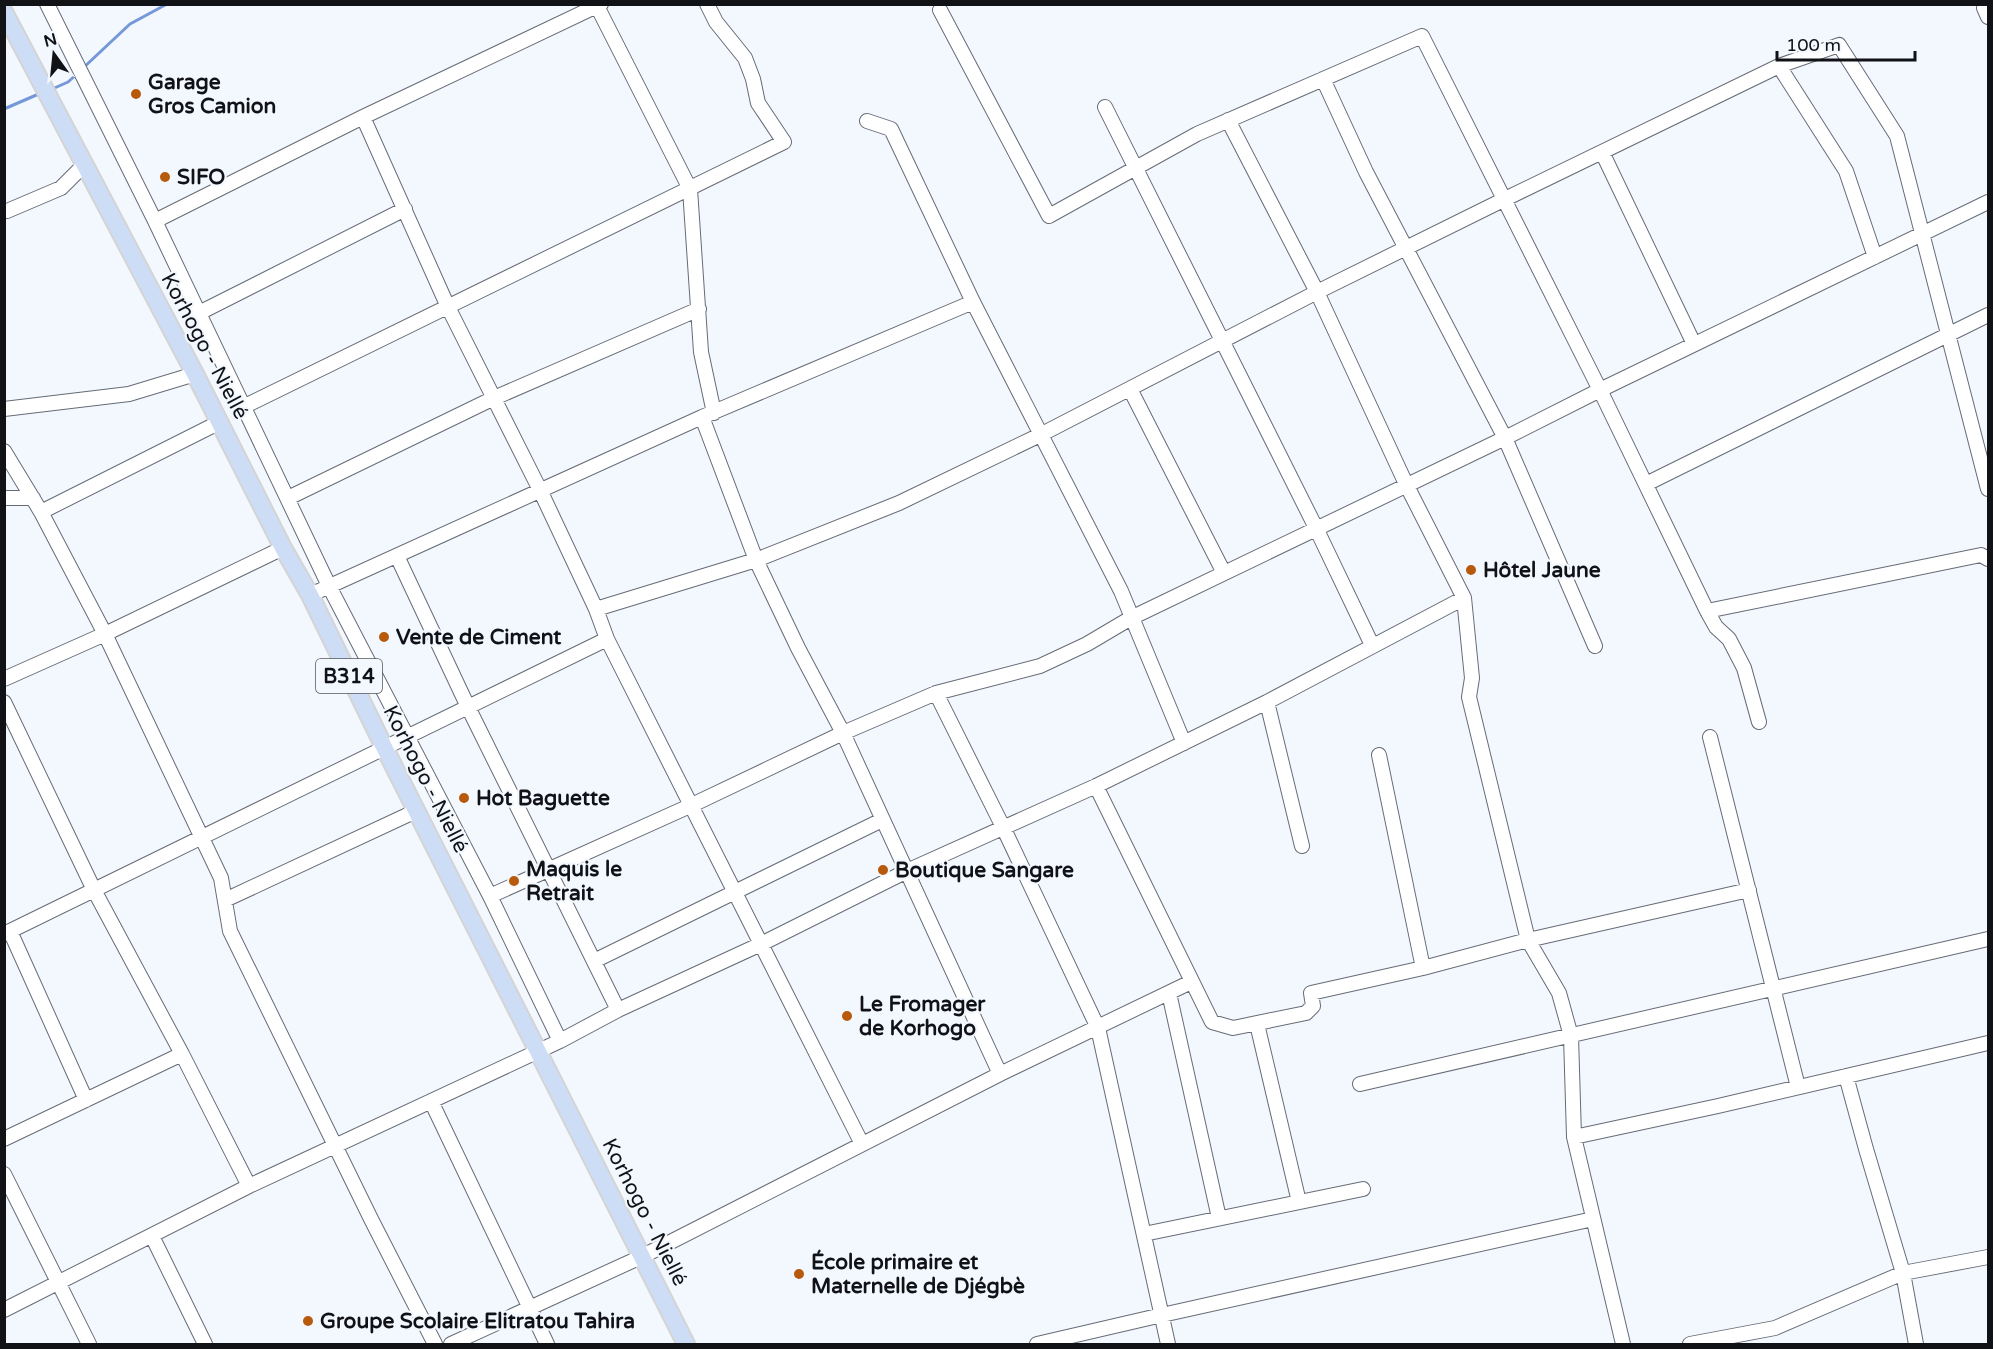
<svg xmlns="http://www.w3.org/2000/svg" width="1993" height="1349" font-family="'Varela Round',sans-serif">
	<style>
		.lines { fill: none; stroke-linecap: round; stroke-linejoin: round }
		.stream { stroke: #7498d8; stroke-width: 3 }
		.minor-casing { stroke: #666c76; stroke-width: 16 }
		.major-casing { stroke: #d4d4d5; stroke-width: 20 }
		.minor { stroke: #fff; stroke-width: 14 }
		.major { stroke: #ceddf6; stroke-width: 16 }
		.poi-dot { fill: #b85a0c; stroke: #f3f7fe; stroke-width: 2 }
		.labels { text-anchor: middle; stroke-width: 4.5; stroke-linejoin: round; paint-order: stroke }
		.shield { fill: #f3f7fe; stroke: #54575c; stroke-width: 1.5 }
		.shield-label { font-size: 20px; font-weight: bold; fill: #101216 }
		.poi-label { font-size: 21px; font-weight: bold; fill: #101216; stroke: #f3f7fe; text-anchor: start }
		.street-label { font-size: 21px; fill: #101216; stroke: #f3f7fe }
	</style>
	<rect width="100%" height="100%" fill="#f3f7fe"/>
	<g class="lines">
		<path class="stream" d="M82,69L130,24L167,4
			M50,90L68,82L78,73
			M4,109L41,93"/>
		<defs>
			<path id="minor" d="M47,4L155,221L330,588L490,896L560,1041
				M597,6L690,189L701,352L714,413
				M1984,8L1988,17
				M940,10L1049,216L1197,134L1422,36L1600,390L1707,611L1716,627L1729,639L1744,668L1759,722
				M1779,66L1846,171L1875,257
				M1323,79L1366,172L1505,438L1595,646
				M1105,107L1316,528L1372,645
				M363,117L448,307L540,490L596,609L607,639L862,1144
				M1228,120L1317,292L1406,484L1464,598L1472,678L1469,697L1528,940L1559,993L1571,1036L1574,1137L1623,1344
				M867,121L891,129L973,302L1121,591L1184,743
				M1602,152L1694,344
				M4,211H7L61,188L84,165
				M155,221L363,117L601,4
				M199,313L405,209
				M1130,389L1224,573
				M243,407L784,142L758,103L753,79L745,58L716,22L707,4
				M4,409L129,394L195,374
				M702,417L756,560L798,648L843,733L1000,1074
				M4,451L41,512L105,634L221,878L230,931L371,1219L435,1344
				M1646,484L1988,315
				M4,498H33
				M288,498L494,398L699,309
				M41,512L220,422
				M397,556L468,707L618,1010
				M310,595L702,417L973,302
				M596,609L756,560L899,503L1040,435L1317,292L1503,200L1779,66L1839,45L1897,136L1988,489
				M1707,611L1981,555L1988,559
				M4,679L105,634L283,548
				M936,693L1003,827L1098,1028L1168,1344
				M4,702L94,890L182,1054L249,1186
				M1267,702L1302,846
				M1710,737L1798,1087
				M1379,755L1423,968
				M1096,786L1212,1022L1233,1028L1306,1013L1313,1006L1311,993L1423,968L1528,940L1749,890
				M490,896L692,805L843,733L936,693L1040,666L1087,644L1131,618L1505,438L1600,390L1988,202
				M225,900L416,811
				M10,931L86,1100
				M4,934L607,639
				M594,961L882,820
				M1169,993L1219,1218
				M1257,1024L1299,1202
				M1846,1076L1866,1149L1903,1273L1916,1344
				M1360,1084L1988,939
				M431,1101L547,1344
				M1574,1137L1718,1106L1988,1043
				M4,1139L182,1054
				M4,1174L89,1344
				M1144,1234L1363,1189
				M152,1236L205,1344
				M4,1310L249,1186L560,1041L618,1010L761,944L907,871L1096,786L1267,702L1464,598
				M451,1344L643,1256L1000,1074L1191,982
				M1037,1344L1162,1315L1593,1219
				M1690,1344L1775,1328L1903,1273L1988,1257"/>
			<path id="major" d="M4,12L195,374L283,548L310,595L384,747L686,1344"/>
		</defs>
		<use href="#minor" class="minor-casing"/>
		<use href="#major" class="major-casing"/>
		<use href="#minor" class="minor"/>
		<use href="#major" class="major"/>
	</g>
	<g class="poi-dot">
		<circle cx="136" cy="94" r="6"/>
		<circle cx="165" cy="177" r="6"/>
		<circle cx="1471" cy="570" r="6"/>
		<circle cx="384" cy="637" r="6"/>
		<circle cx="464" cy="798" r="6"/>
		<circle cx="883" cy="870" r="6"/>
		<circle cx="514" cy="881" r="6"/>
		<circle cx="847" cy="1016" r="6"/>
		<circle cx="799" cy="1274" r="6"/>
		<circle cx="308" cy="1321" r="6"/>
	</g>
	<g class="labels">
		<rect class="shield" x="316" y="659" width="66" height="34" rx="4.5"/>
		<g class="shield-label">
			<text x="349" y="683">B314</text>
		</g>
		<g class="poi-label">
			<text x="148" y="89">Garage<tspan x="148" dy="24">Gros Camion</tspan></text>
			<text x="177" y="184">SIFO</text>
			<text x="1483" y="577">Hôtel Jaune</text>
			<text x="396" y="644">Vente de Ciment</text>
			<text x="476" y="805">Hot Baguette</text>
			<text x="526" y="876">Maquis le<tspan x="526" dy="24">Retrait</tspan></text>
			<text x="895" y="877">Boutique Sangare</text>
			<text x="859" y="1011">Le Fromager<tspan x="859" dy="24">de Korhogo</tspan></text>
			<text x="811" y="1269">École primaire et<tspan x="811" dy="24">Maternelle de Djégbè</tspan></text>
			<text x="320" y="1328">Groupe Scolaire Elitratou Tahira</text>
		</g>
		<g class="street-label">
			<text transform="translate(205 346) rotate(62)" y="7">Korhogo - Niellé</text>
			<text transform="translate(426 779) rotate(63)" y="7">Korhogo - Niellé</text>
			<text transform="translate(645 1212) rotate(63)" y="7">Korhogo - Niellé</text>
		</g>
	</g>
	<rect width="1993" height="1349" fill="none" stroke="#101216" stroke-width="12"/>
	<g transform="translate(54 54) rotate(345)" stroke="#f3f7fe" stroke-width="4.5" paint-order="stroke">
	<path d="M0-4.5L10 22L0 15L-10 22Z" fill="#101216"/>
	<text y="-9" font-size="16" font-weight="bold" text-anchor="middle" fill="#101216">N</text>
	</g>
	<path d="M1777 51v9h138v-9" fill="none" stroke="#101216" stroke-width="3"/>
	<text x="1786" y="51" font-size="18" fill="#101216" stroke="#f3f7fe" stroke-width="4.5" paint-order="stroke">100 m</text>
</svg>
